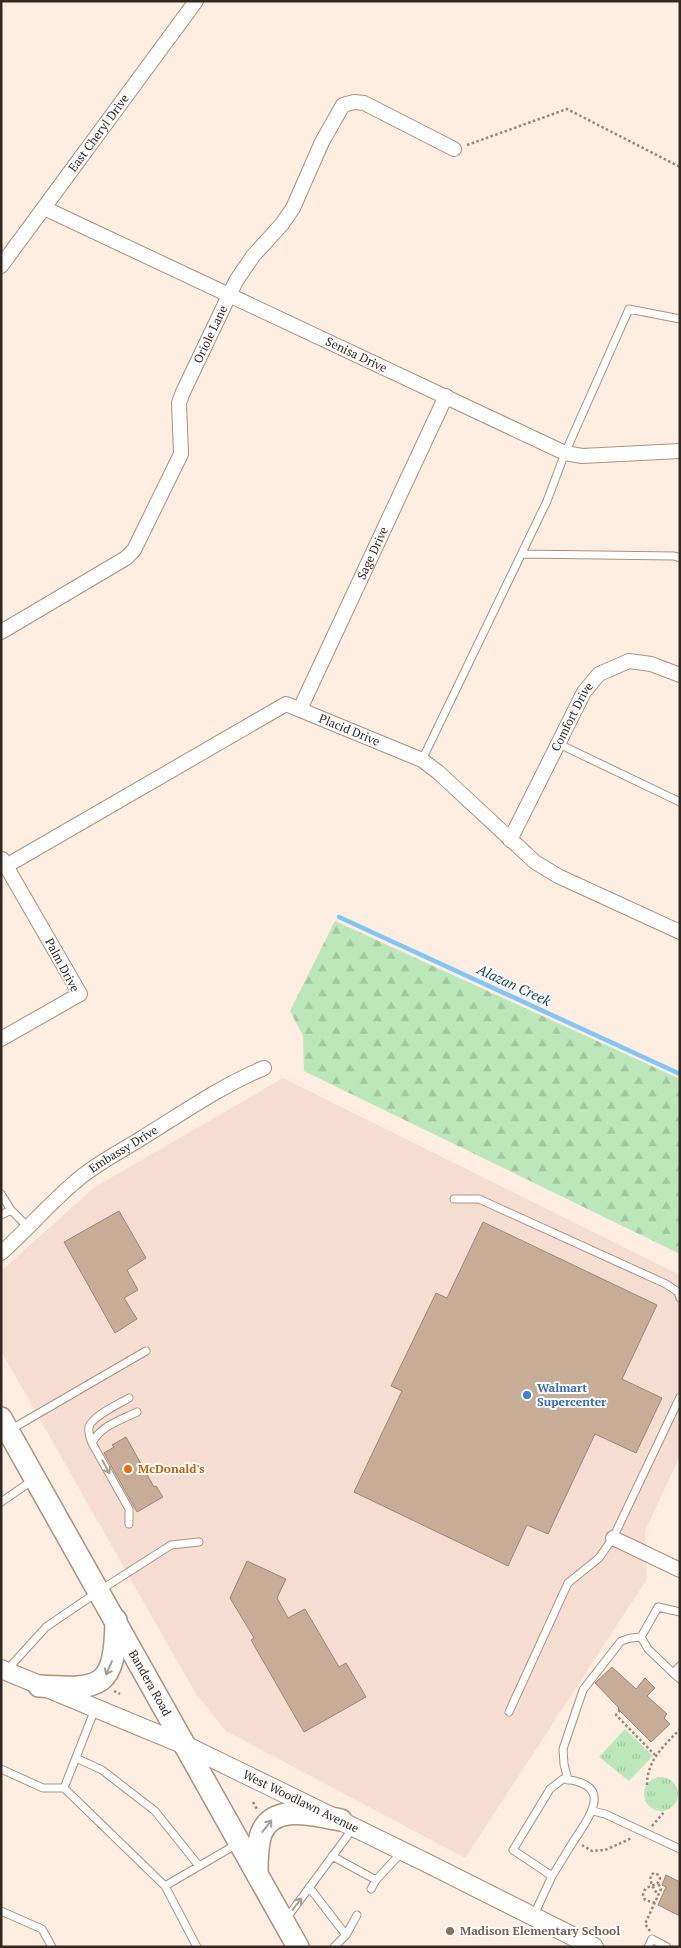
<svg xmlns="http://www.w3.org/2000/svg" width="681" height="1948" font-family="'PT Serif',serif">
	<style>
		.commercial { fill: #f5ddd2 }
		.forest { fill: url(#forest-firs) }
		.park { fill: url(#park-tufts) }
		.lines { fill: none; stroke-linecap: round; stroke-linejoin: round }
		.stream { stroke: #82c5f6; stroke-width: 4.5 }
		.building { fill: #c7ad98; stroke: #9e8572 }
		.service-casing { stroke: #ac917f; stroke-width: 9 }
		.minor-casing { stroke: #ac917f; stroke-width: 16 }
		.tertiary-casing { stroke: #ac917f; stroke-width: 20 }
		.primary-casing { stroke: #ac917f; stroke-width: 24 }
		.path { stroke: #95877e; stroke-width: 2.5; stroke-dasharray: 2.5 2.5; stroke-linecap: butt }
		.service { stroke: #fff; stroke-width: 7 }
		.minor { stroke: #fff; stroke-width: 14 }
		.tertiary { stroke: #fff; stroke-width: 18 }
		.primary { stroke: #fff; stroke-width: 21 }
		.oneway { stroke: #a39e9b }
		.shop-dot { fill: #3f7fe0; stroke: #fefefe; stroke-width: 2 }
		.food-dot { fill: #e8710a; stroke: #fefefe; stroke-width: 2 }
		.education-dot { fill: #8d6e63; stroke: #fefefe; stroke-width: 2 }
		.labels { text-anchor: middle; stroke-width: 4; stroke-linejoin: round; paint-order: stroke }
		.street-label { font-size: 12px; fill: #332821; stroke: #fefefe }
		.shop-label { font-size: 12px; font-weight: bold; fill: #366cbe; stroke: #fefefe; text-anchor: start }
		.food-label { font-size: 12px; font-weight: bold; fill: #c56008; stroke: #fefefe; text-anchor: start }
		.education-label { font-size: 12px; font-weight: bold; fill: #785e54; stroke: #fefefe; text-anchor: start }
		.water-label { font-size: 14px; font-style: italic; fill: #144868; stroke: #fefefe }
	</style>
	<defs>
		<pattern id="forest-firs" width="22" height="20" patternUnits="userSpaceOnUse" patternTransform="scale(1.25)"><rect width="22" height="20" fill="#bbe7bb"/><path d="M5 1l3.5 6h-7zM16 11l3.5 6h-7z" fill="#a1c6a0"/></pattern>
		<pattern id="park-tufts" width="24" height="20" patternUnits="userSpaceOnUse" patternTransform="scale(1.25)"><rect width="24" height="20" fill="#bbe7bb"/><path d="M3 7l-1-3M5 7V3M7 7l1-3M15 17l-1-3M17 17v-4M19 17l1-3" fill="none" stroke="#a1c6a0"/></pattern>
	</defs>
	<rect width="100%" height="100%" fill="#feede1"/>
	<path class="commercial" d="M283,1078L680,1275V1456L645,1531L647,1579L465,1858L226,1731L196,1694L1,1351V1271L95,1187Z"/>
	<path class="forest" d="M335,921L680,1079V1254L304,1071L303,1036L290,1011Z"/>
	<path class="park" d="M625,1729L653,1756L629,1781L599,1757Z
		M644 1794a17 17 0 1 1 34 0a17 17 0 1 1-34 0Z"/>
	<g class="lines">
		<path class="stream" d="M339,917L680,1074"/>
	</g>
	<path class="building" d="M119,1211L146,1258L127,1270L138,1290L124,1298L137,1319L115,1333L64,1242Z
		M483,1222L657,1305L622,1379L662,1398L636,1453L595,1434L548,1534L527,1525L508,1566L354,1492L402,1391L391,1386L436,1293L447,1298Z
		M126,1437L154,1487L156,1486L163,1497L137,1512L104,1453L114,1447L112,1445Z
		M247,1561L286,1579L277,1598L288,1618L305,1609L339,1667L346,1663L366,1697L304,1732L251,1640L254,1638L230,1598Z
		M612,1667L636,1689L645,1678L655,1688L647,1696L667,1714L664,1718L670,1724L651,1742L618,1709L619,1708L595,1683Z
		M666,1875L680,1882V1916L658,1905L666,1887L662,1885Z"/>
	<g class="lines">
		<defs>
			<path id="service" d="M522,554L674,556L680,558
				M559,744L680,802
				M422,760L547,501L565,453L629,309L680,319
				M1,1194L11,1210L1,1215
				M454,1199H479L666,1284L678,1292L680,1298
				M11,1210L29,1228
				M10,1430L146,1351
				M92,1443C90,1438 88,1433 89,1427C92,1416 119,1404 129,1398
				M1,1502L33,1480
				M129,1524V1509L92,1443C100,1426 121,1420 137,1412
				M641,1637L648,1649L673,1673L680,1666
				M6,1671L46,1627L99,1591L171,1545L199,1542
				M673,1673L680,1679
				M95,1709L64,1788L165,1886
				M509,1712L568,1583L599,1558L613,1538L680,1397
				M76,1758L102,1770L155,1811L199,1866
				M1,1769L43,1788H64
				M568,1780L564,1764L563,1749L583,1690L621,1641L631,1638L641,1637L658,1607L680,1612
				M593,1811L605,1814L680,1849
				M332,1856L376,1880L402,1852
				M309,1887L346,1935L334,1947
				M371,1889L376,1880
				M1,1911L42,1929L52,1947
				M533,1917L552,1876L513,1850L550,1789L563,1779C613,1784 592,1813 575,1839C567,1851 560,1864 552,1876
				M286,1919L354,1827
				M346,1935L357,1915
				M197,1947L165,1886L237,1844
				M648,1947L652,1939L667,1947"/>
			<g id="minor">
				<path id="s1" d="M44,208L565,453L582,456L680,451"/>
				<path id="s2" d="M1,266L196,1"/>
				<path id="s3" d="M1,632L126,558L134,550L181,454L179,403L183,392L236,281L253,256L282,224L293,208L322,142L343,105L354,102L364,103L454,149"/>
				<path id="s4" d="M300,709L446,396"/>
				<path id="s5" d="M510,840L584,692L599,674L629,661L651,664L680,675"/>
				<path id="s6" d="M6,866L286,704L422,760L438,772L535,862L558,876L680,932"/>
				<path d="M1,1039L80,994L2,859"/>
				<path id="s7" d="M1,1253C27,1230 49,1204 75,1182C96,1163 122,1151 145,1136C184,1112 221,1086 264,1068"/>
				<path d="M613,1538L680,1570"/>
			</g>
			<g id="tertiary">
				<path id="s8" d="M1,1669L187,1746L425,1862L594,1947"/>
			</g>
			<g id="primary">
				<path id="s9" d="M1,1418L298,1947"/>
				<path d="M39,1686C102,1690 115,1688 116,1620"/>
				<path d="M257,1872C257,1860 257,1846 261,1834C273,1802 316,1816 341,1820"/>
			</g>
		</defs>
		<use href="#service" class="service-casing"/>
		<use href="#minor" class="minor-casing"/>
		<use href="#tertiary" class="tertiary-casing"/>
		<use href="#primary" class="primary-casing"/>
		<path class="path" d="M467,145L567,109L680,167
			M114,1691L120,1694
			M620,1710L616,1715L655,1755
			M647,1785C647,1760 664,1746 680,1729
			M253,1802L257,1809
			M652,1826L665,1811
			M582,1845L592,1851L605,1850L632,1838
			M655,1903L645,1900L643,1895C645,1882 658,1889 660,1878L659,1875L654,1873L651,1875C649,1882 654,1889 658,1895
			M650,1931L645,1924L661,1889L658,1883"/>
		<use href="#service" class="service"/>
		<use href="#minor" class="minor"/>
		<use href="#tertiary" class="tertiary"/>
		<use href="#primary" class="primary"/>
	</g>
	<defs><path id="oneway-shaft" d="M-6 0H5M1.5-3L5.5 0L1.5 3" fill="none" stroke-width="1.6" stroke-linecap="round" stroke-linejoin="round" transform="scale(1.25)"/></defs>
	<g class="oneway">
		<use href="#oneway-shaft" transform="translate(106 1467) rotate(61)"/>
		<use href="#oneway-shaft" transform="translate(109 1668) rotate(113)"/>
		<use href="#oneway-shaft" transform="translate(267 1826) rotate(-52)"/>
		<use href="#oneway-shaft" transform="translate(297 1904) rotate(-53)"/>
	</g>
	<circle class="shop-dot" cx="527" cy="1395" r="5"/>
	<circle class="food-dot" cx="128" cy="1469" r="5"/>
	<circle class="education-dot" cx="450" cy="1931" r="5"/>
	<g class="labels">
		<g class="street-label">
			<text dy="4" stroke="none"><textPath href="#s2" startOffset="165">East Cheryl Drive</textPath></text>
			<text dy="4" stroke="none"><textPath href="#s3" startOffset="390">Oriole Lane</textPath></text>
			<text dy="4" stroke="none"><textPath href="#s1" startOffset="345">Senisa Drive</textPath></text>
			<text dy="4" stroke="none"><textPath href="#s4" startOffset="172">Sage Drive</textPath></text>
			<text dy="4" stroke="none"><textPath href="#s5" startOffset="138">Comfort Drive</textPath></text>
			<text dy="4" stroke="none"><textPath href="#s6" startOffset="392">Placid Drive</textPath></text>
			<text transform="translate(62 965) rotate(62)" y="4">Palm Drive</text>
			<text dy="4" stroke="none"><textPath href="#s7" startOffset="161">Embassy Drive</textPath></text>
			<text dy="4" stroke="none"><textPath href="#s9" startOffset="304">Bandera Road</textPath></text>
			<text dy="4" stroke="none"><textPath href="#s8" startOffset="328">West Woodlawn Avenue</textPath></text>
		</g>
		<g class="shop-label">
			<text x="537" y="1392">Walmart<tspan x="537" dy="14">Supercenter</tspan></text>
		</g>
		<g class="food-label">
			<text x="138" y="1473">McDonald's</text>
		</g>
		<g class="education-label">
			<text x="460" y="1935">Madison Elementary School</text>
		</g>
		<g class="water-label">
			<text transform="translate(514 985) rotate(25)" y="5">Alazan Creek</text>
		</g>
	</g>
	<rect width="681" height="1948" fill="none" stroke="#332821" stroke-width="5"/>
</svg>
